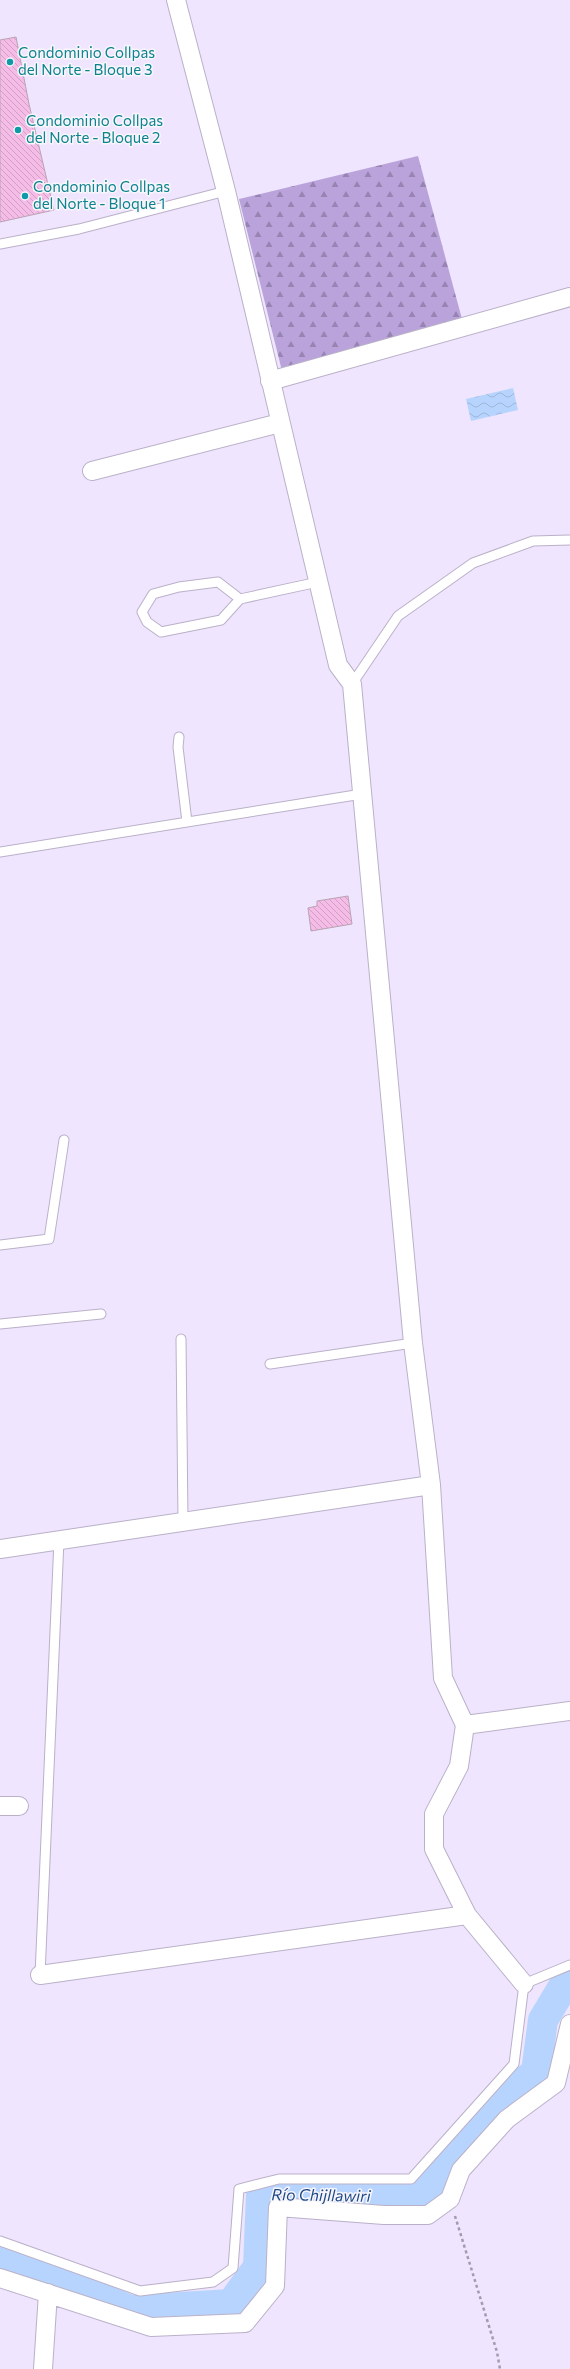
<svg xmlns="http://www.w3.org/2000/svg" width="570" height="2369" font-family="Commissioner,sans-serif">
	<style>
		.forest { fill: url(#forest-firs) }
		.water { fill: url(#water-waves) }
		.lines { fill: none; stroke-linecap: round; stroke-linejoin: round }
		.river { stroke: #b7d4fe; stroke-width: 30 }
		.building { fill: url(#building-back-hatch); stroke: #b9a3b3 }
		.service-casing { stroke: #bab1c8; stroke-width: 11 }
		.minor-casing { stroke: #bab1c8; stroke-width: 20 }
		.path { stroke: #a39bae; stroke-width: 2.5; stroke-dasharray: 3 3; stroke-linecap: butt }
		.service { stroke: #fff; stroke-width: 9 }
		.minor { stroke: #fff; stroke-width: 18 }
		.culture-dot { fill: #0f9aa8; stroke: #f8f6fb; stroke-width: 1.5 }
		.labels { text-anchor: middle; stroke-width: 3; stroke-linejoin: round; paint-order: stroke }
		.culture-label { font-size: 15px; fill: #0d838f; stroke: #f8f6fb; text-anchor: start }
		.water-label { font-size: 16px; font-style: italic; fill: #1f4a88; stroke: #f8f6fb }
	</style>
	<defs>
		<pattern id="forest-firs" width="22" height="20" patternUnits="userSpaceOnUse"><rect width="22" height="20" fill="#baa3db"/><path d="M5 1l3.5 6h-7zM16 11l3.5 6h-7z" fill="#9784b2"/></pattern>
		<pattern id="water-waves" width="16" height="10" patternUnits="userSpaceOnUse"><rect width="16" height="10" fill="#b7d4fe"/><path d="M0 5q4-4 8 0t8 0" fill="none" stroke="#9db6da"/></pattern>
		<pattern id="building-back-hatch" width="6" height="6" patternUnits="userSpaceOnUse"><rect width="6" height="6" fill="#f4bce6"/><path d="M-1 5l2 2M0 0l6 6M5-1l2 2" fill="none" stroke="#d1a1c5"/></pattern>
	</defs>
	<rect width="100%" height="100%" fill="#efe5fe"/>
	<path class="forest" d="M418,156L462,319L282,371L239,199Z"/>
	<path class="water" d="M513,388L518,410L471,421L466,399Z"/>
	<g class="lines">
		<path class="river" d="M0,2255L130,2310L231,2304L258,2267L261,2194L421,2196L473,2126L536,2072L543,2020L567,1980L570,1979"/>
	</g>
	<path class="building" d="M16,37L29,104L54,210L0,222V40Z
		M348,896L352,924L311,931L308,908L317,906V901Z"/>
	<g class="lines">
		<defs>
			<path id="service" d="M0,244L79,229L226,191
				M240,599L221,620L161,632L147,622L142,612L153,594L179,587L218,582L240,599L318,582
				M352,684L398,616L473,563L533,541L570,540
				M179,737L178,747L187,822
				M0,852L362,794
				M0,1245L49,1239L64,1140
				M0,1324L101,1314
				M181,1339L183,1521
				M270,1364L413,1343
				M40,1975L59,1540
				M0,2241L140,2291L213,2282L233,2268L239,2189L279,2179H411L514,2064L524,1984L570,1965"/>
			<path id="minor" d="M176,0L226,191L338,665L352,684L413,1343L431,1485L443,1678L465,1725L459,1766L434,1814V1849L467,1915L524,1984
				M270,381L570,297
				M92,471L280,423
				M0,1549L431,1485
				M465,1725L570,1711
				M0,1806H19
				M40,1975L467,1915
				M0,2278L151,2327L245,2323L275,2286L278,2207L384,2215H428L450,2199L461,2170L507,2119L556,2083L570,2024
				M43,2369L48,2293"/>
		</defs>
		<use href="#service" class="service-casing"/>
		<use href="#minor" class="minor-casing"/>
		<path class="path" d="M455,2216L497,2352L500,2369"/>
		<use href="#service" class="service"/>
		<use href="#minor" class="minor"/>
	</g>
	<g class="culture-dot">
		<circle cx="10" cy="62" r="4"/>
		<circle cx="18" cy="130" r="4"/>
		<circle cx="25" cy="196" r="4"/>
	</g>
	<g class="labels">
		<g class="culture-label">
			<text x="18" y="58">Condominio Collpas<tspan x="18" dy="17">del Norte - Bloque 3</tspan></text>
			<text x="26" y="126">Condominio Collpas<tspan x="26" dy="17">del Norte - Bloque 2</tspan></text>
			<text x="33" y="192">Condominio Collpas<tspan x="33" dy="17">del Norte - Bloque 1</tspan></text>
		</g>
		<g class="water-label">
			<text transform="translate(321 2195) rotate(1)" y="6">Río Chijllawiri</text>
		</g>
	</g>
</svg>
